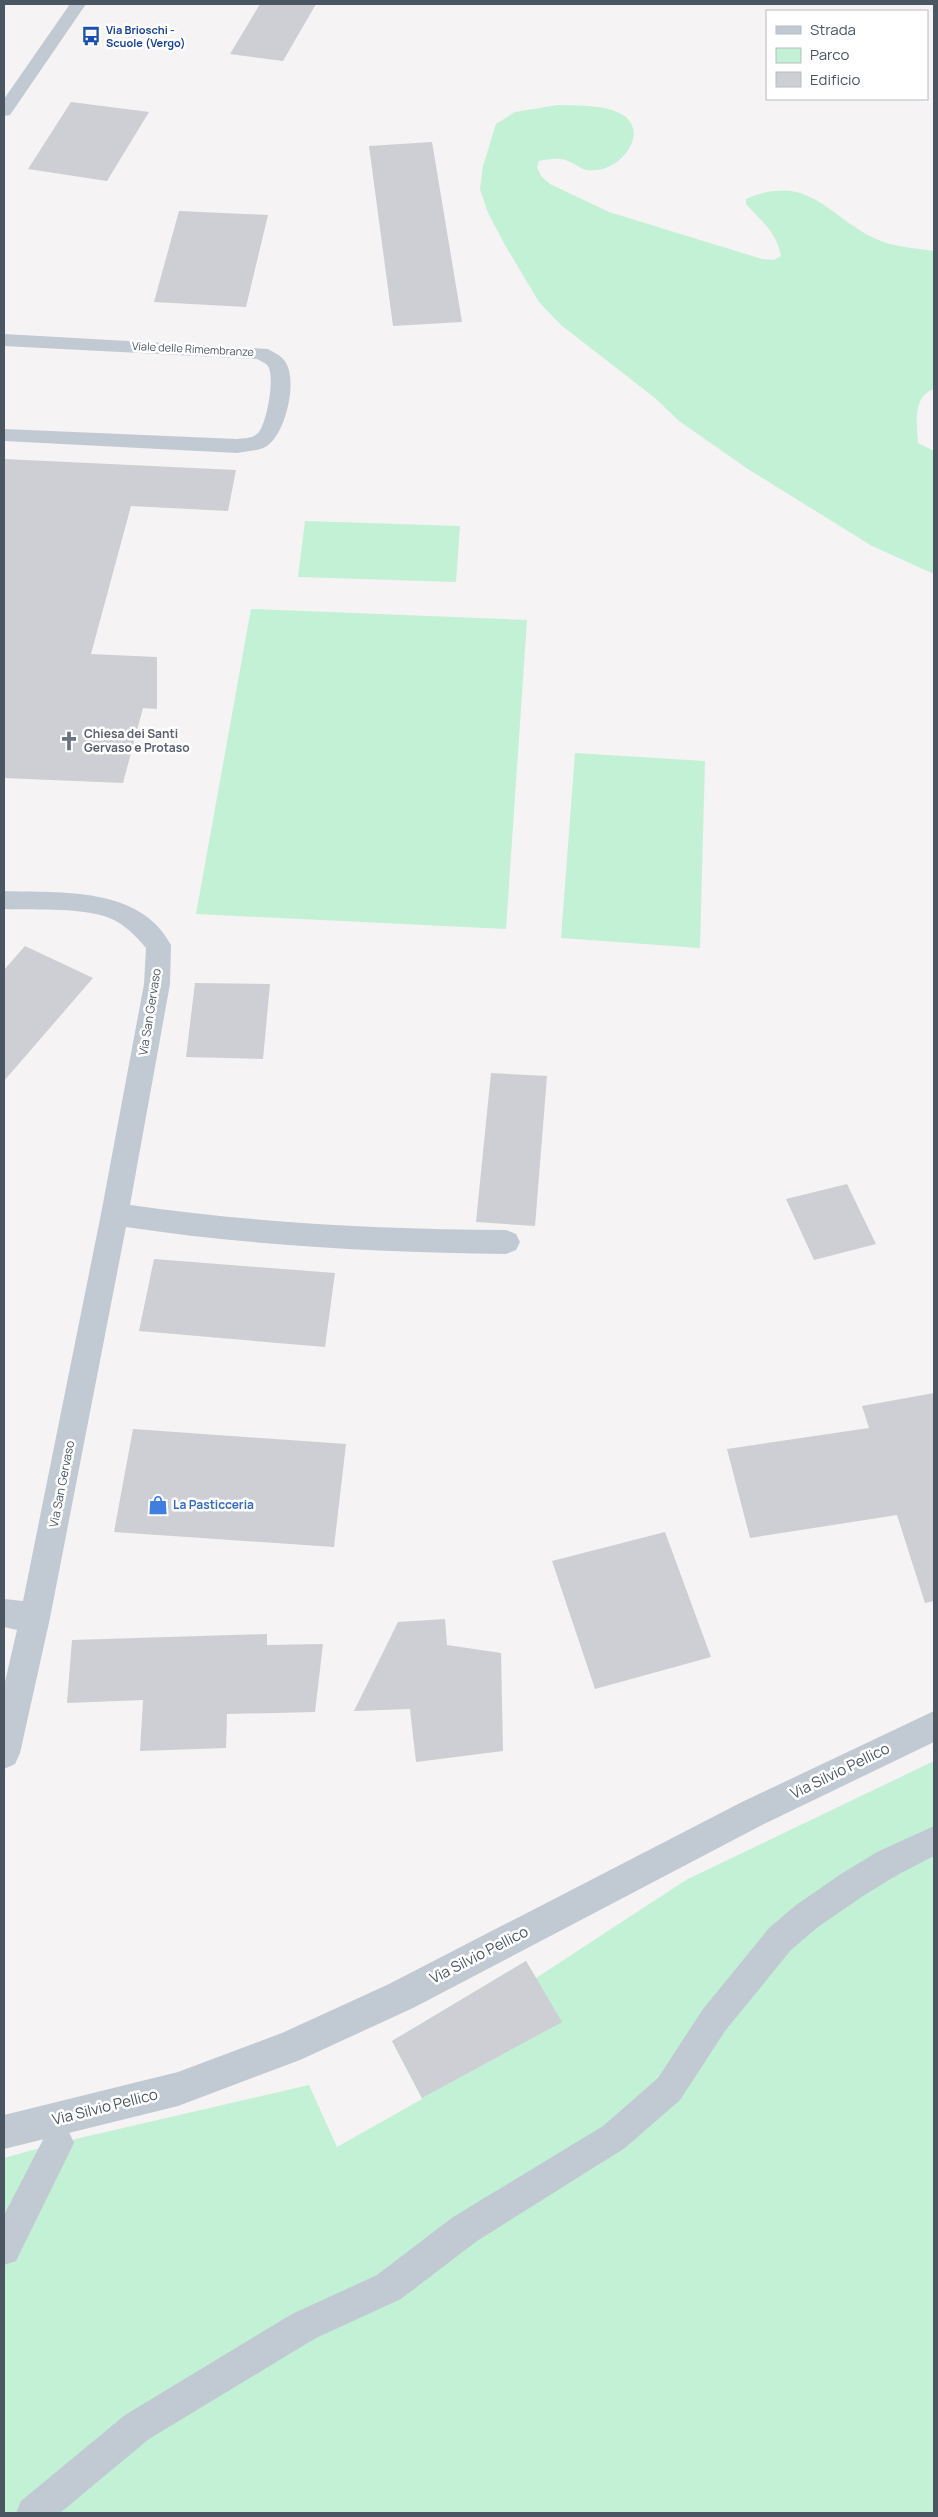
<svg xmlns="http://www.w3.org/2000/svg" width="938" height="2517" font-family="Manrope,sans-serif">
	<style>
		.green { fill: #c3f1d5 }
		.building { fill: #cdcfd5 }
		.lines { fill: none; stroke-linecap: round; stroke-linejoin: round }
		.lane { fill: #c1cad2; fill-rule: evenodd }
		.street { fill: #c1cad2; fill-rule: evenodd }
		.labels { text-anchor: middle; stroke-width: 5; stroke-linejoin: round; paint-order: stroke }
		.far-transit-label { font-size: 11px; font-weight: bold; fill: #164399; stroke: #fff; text-anchor: start }
		.far-street-label { font-size: 11px; fill: #4a5661; stroke: #fff }
		.worship-label { font-size: 12px; font-weight: bold; fill: #5b616d; stroke: #fff; text-anchor: start }
		.street-label { font-size: 12px; fill: #4a5661; stroke: #fff }
		.shop-label { font-size: 12px; font-weight: bold; fill: #366cbe; stroke: #fff; text-anchor: start }
		.near-street-label { font-size: 15px; fill: #4a5661; stroke: #fff }
	</style>
	<rect width="100%" height="100%" fill="#f5f3f3"/>
	<path class="green" d="M558,105C578,106 605,104 623,115C648,132 624,164 602,169C583,173 584,168 570,162C561,157 549,159 539,161L537,167L541,176L550,184L609,212L762,259L774,260L781,256C776,231 763,223 746,204V199C808,172 827,215 874,238C891,247 915,248 934,251V389C912,396 917,425 918,443L934,451V574L872,546L748,469L679,421L655,398L561,325L539,302L505,245L488,213L480,189L483,166L496,124L515,112Z
		M305,521L460,526L456,582L298,577Z
		M251,609L527,620L506,929L196,914Z
		M575,753L705,761L700,948L561,938Z
		M934,1761V2513H4V2158L58,2143L309,2085L337,2147L422,2099L392,2041L526,1961L536,1978L686,1880Z"/>
	<path class="building" d="M260,4H316L283,61L230,54Z
		M71,102L149,112L107,181L28,169Z
		M432,142L462,322L393,326L369,146Z
		M179,211L268,215L246,307L154,302Z
		M4,459L236,470L228,511L131,506L91,654L157,657V709L143,708L123,783L4,778Z
		M25,946L93,978L4,1081V970Z
		M195,983L270,984L263,1059L186,1057Z
		M491,1073L547,1076L535,1226L476,1222Z
		M847,1184L876,1244L814,1260L786,1199Z
		M154,1259L335,1273L325,1347L139,1331Z
		M934,1393V1601L925,1603L897,1515L750,1538L727,1449L869,1428L862,1406Z
		M133,1429L346,1444L334,1547L114,1532Z
		M665,1532L711,1657L595,1689L552,1561Z
		M445,1619L447,1645L501,1653L503,1751L416,1762L410,1709L354,1711L398,1622Z
		M267,1634V1645L323,1644L315,1712L227,1714L226,1748L140,1751L143,1700L67,1703L72,1640Z
		M526,1961L562,2022L422,2098L392,2041Z"/>
	<g class="lines">
		<path class="lane" d="M934,1826V1856L899,1874L863,1896L818,1927L791,1950L725,2031L680,2100L625,2148L477,2241L401,2299L316,2338L149,2439L60,2513H16L21,2501L125,2415L292,2314L377,2275L453,2217L603,2126L658,2078L703,2009L769,1928L796,1905L841,1874L877,1852Z
			M58,2127L69,2132L74,2143L16,2261L4,2265V2215L47,2132Z"/>
		<path class="street" d="M70,4H86L10,115L4,116V99Z
			M4,334L268,349C273,352 280,355 284,360C299,378 286,433 267,446C260,451 246,451 237,453L4,441V429L237,439C245,438 253,439 259,432C267,422 276,374 267,365C264,362 260,361 257,359L4,346Z
			M4,891C61,893 140,886 171,945L170,984L130,1205C255,1223 380,1229 506,1230L516,1234L520,1242L516,1250L506,1254C379,1252 252,1246 126,1227L50,1618L20,1753L15,1764L4,1769V1686L17,1630L4,1627V1599L23,1601L101,1214L144,984L146,948C137,937 127,927 114,920C85,906 37,911 4,909Z
			M934,1711V1742L762,1825L413,2008L300,2060L178,2106L4,2149V2115L178,2072L282,2033L389,1984L740,1803Z"/>
	</g>
	<defs>
		<symbol id="bus-bare" viewBox="-9 -9 18 18"><path d="M-5-6H5V4H4V6H2V4H-2V6H-4V4H-5ZM-3.5-4V0h7V-4ZM-3.5 1.2v1.5H-2V1.2ZM2 1.2v1.5H3.5V1.2Z" fill="#1a4fb4" stroke="#fff" stroke-width="2.5" paint-order="stroke"/></symbol>
		<symbol id="church-bare" viewBox="-9 -9 18 18"><path d="M-1.2-6h2.4v3.5h3.3v2.4h-3.3V6h-2.4V-.1h-3.3v-2.4h3.3Z" fill="#6b7280" stroke="#fff" stroke-width="2.5" paint-order="stroke"/></symbol>
		<symbol id="shop-bare" viewBox="-9 -9 18 18"><path d="M-5-2.5h2.3a2.7 3.5 0 0 1 5.4 0H5L5.5 6h-11ZM-1.5-2.5h3a1.5 2.3 0 0 0-3 0Z" fill="#3f7fe0" stroke="#fff" stroke-width="2.5" paint-order="stroke"/></symbol>
	</defs>
	<g fill-rule="evenodd">
		<use href="#bus-bare" x="77" y="22" width="28" height="28"/>
		<use href="#church-bare" x="55" y="727" width="28" height="28"/>
		<use href="#shop-bare" x="144" y="1491" width="28" height="28"/>
	</g>
	<g class="labels">
		<g class="far-transit-label">
			<text x="106" y="34">Via Brioschi -<tspan x="106" dy="13">Scuole (Vergo)</tspan></text>
		</g>
		<g class="far-street-label">
			<text transform="translate(193 349) rotate(3)" y="4">Viale delle Rimembranze</text>
		</g>
		<g class="worship-label">
			<text x="84" y="738">Chiesa dei Santi<tspan x="84" dy="14">Gervaso e Protaso</tspan></text>
		</g>
		<g class="street-label">
			<text transform="translate(150 1012) rotate(-81)" y="4">Via San Gervaso</text>
			<text transform="translate(62 1484) rotate(-79)" y="4">Via San Gervaso</text>
		</g>
		<g class="shop-label">
			<text x="173" y="1509">La Pasticceria</text>
		</g>
		<g class="near-street-label">
			<text transform="translate(840 1771) rotate(-26)" y="5">Via Silvio Pellico</text>
			<text transform="translate(479 1955) rotate(-27)" y="5">Via Silvio Pellico</text>
			<text transform="translate(105 2107) rotate(-14)" y="5">Via Silvio Pellico</text>
		</g>
	</g>
	<rect width="938" height="2517" fill="none" stroke="#4a5661" stroke-width="10"/>
	<rect x="766" y="10" width="162" height="90" fill="#ffffff" stroke="#b7bbc0"/>
	<rect x="776" y="26" width="25" height="8" fill="#c1cad2" stroke="#b7bbc0"/>
	<text x="810" y="35" font-size="15" fill="#4a5661">Strada</text>
	<rect x="776" y="48" width="25" height="15" fill="#c3f1d5" stroke="#b7bbc0"/>
	<text x="810" y="60" font-size="15" fill="#4a5661">Parco</text>
	<rect x="776" y="72" width="25" height="15" fill="#cdcfd5" stroke="#b7bbc0"/>
	<text x="810" y="85" font-size="15" fill="#4a5661">Edificio</text>
</svg>
